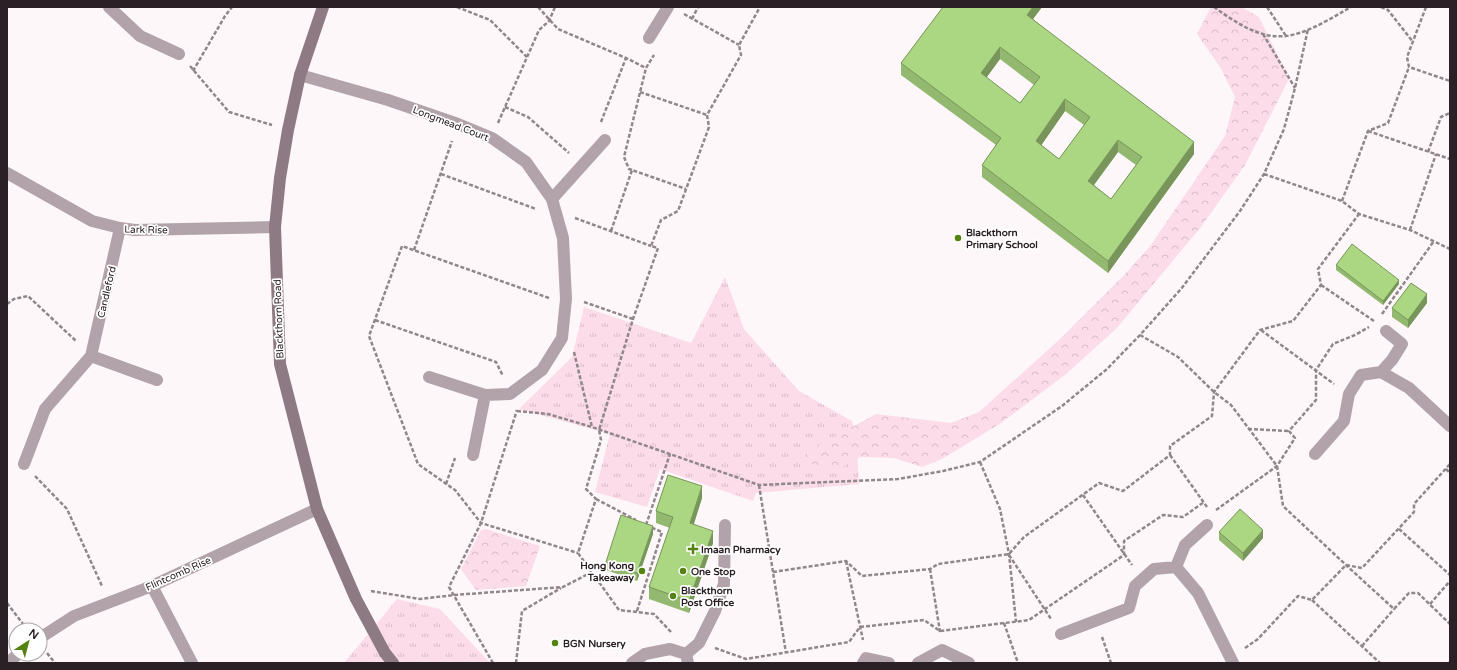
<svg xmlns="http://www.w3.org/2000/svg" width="1457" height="670" font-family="'Varela Round',sans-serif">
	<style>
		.grass { fill: url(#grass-tufts) }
		.forest { fill: url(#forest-crowns) }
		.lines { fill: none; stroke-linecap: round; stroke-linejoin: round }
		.path { stroke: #90878b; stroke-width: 2.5; stroke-dasharray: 4 2; stroke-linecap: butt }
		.lane { stroke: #b1a3a9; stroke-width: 12 }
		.street { stroke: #b1a3a9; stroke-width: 12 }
		.secondary { stroke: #8e7a82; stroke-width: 12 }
		.wall { fill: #93b870; fill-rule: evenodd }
		.shaded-wall { fill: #78965b }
		.building { fill: #abd682; stroke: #78965b; fill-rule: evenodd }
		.poi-dot { fill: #548312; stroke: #fff; stroke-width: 1.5 }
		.labels { text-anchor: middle; stroke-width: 3.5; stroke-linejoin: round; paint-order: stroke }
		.street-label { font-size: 10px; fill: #2b2025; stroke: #fff }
		.poi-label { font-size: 10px; font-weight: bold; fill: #2b2025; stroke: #fff; text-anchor: start }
	</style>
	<defs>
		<pattern id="grass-tufts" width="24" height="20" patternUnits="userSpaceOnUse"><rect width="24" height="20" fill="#fbdce8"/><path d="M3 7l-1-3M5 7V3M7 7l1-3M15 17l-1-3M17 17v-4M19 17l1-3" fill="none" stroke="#d7bcc7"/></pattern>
		<pattern id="forest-crowns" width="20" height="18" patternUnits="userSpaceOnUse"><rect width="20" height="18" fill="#fbdce8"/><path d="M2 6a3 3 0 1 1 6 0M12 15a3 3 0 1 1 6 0" fill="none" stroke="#d7bcc7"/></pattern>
	</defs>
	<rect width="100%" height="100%" fill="#fef7fa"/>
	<path class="grass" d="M725,277L744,329L799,391L852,421L856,435L859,484L756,493L753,501L660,469L647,507L595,492L610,434L519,409L572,357L584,307L691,343Z
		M397,599L440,609L490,663H344Z"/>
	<path class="forest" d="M1211,7H1242L1259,17L1289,79L1245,165L1201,227L1116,329L1065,375L1001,423L942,459L922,467L894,458L860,457L836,471L817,467L808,462V451L876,414L951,423L979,412L1060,339L1126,273L1151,245L1225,136L1235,97L1220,67L1197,34Z
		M486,529L540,546L526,586L476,590L461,569L481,530Z"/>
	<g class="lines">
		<path class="path" d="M457,7L490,20L527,57
			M538,7L558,29L626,58L646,68
			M1214,7C1235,22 1259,39 1286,36C1309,33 1331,18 1351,7
			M1267,7L1286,36
			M1381,7L1388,10L1413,42
			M1426,7L1407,57L1409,67L1450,81
			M684,14L739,45
			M692,19L698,7
			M1263,34L1295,88
			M190,66L229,112L272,125
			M193,71L225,16L232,7
			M640,92L707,115
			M505,107L528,117L569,153
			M601,122L626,58
			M498,123L539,30L549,21L555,7
			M1368,131L1450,159
			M1428,152L1441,117L1450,113
			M632,170L629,169L624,157L646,68L654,55
			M441,174L536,209
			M1264,174L1342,201L1359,214L1410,230L1450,249
			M1342,201L1368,131L1388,123L1409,67
			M575,218L651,246
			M1410,230L1436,154
			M611,231L632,170L686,189
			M414,250L452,141
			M1321,285L1374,321
			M549,298L402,246L369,336L418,464L455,490L481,523L578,553
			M584,302L633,319
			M7,304L14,299L28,296L76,341
			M1382,314L1434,241
			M375,320L496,362L503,376
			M1261,330L1334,384
			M1140,335L1178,357L1214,392L1231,405L1277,466L1283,506L1346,565L1394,609L1409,593H1418L1450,624
			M574,352L592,427
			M517,411L548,414L592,427L759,485L898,479L943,471L980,462L1062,406L1107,369L1140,335L1181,289L1240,211L1264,174L1284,129L1295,88L1308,29
			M1248,429L1289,431
			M1170,455L1207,507
			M980,462L1000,509L1009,554L1016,622
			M1446,469L1450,473
			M35,476L67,509L102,586
			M446,484L455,458
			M759,485L786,653
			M1083,495L1132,565
			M596,499L636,520
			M1216,510L1277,466L1295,438L1289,431L1316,400V370L1333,344L1355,335L1369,327
			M646,525L670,454
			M1399,529L1450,575
			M1009,555L1051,619
			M846,561L863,640
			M930,569L940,632
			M773,572L846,561L862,576L930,569L938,564L1009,554L1024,537L1099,483L1123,491L1170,455V446L1212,416L1214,392L1260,330L1293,321L1321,285L1318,269L1359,214
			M371,591L420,599L454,595L563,587L592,572
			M1312,600L1380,663
			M7,603L26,628
			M1430,604L1450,581
			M637,611L662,532L650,527
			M1004,623L1018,663
			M671,632L654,614L619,610L578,553L596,499L586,489L601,440L599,430L633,319L658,248L651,246L661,220L678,211L709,127L707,115L741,55L739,45L760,7
			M1102,637L1111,663
			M1362,646L1394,609
			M715,648L746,659L849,642L860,627L924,620L940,631L1029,620L1124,555V541L1163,515L1183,517L1204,502
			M1245,648L1258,639L1298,596L1312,600L1346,565L1362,568L1414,512V504L1450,464
			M47,653L55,663
			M493,663L449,587L481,523L517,410
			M516,663L522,611L561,588
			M1449,663L1450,662"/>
		<path class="lane" d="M686,654L699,643L715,611L724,584L725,525"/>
		<path class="street" d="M109,7L140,36L179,54
			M649,38L668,7
			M300,75L388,100L458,124L492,138L526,162L552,199L563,238L566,299L562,338L542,370L510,394L485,395L429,377
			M7,173L92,221L120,228L135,230L275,227
			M552,199L605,140
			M91,356L157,380
			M1381,372L1409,388L1450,426
			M1315,454L1344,421L1349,394L1361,375L1381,372L1392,360L1402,344L1386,331
			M473,455L485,395
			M24,464L45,409L91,356L120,228
			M1176,567L1198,593L1233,663
			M152,586L192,663
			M1061,634L1129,608L1135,586L1154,569L1176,567L1185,545L1207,525
			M40,638L74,616L152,586L317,509
			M8,663L18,654
			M632,663L645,654L670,649L686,654L688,663
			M863,663L866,658L889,663
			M918,663L942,650L969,663"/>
		<path class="secondary" d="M323,7L300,75L288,130L280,178L275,227L280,364L317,509L356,599L385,653L393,663"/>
	</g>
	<path class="wall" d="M943,7H1042L1033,19L1194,154L1108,273L982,177V165L996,145L901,75V63ZM1000,59L1034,85L1020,103L986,78ZM1065,111L1084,125L1059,159L1041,145ZM1118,152L1136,165L1111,199L1094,185Z
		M1336,265L1399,284L1383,305L1336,270Z
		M1427,303L1408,328L1392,317V308Z
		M702,498L694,524L713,543L689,613L649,599V587L670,528L656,523V511Z
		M1219,532L1263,538L1243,561L1219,540Z
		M653,534L637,581L606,570V562Z"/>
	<path class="shaded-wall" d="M1033,7H1042L1027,27V15Z
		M1000,47V59L981,85V73Z
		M1065,99V111L1036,153V141Z
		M1118,140V152L1088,193V181Z
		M1194,142V154L1108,273V261Z
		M1399,280V284L1383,305V301Z
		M1427,294V303L1408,328V320Z
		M702,486V498L690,535V523Z
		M653,526V534L637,581V573Z
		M1263,530V538L1243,561V553Z
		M713,531V543L689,613V601Z"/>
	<path class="building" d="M943,7H1033L1027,15L1194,142L1108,261L982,165L1001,138L901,63ZM1000,47L1040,77L1020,103L981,73ZM1065,99L1090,117L1059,159L1036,141ZM1118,140L1142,157L1111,199L1088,181Z
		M1352,244L1399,280L1383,301L1336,265Z
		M1411,283L1427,294L1408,320L1392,308Z
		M668,475L702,486L690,523L713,531L689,601L649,587L673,517L656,511Z
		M1240,509L1263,530L1243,553L1219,532Z
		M621,515L653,526L637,573L606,562Z"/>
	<g class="poi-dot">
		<circle cx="958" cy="238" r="4"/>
		<path d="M691 543h4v4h4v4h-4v4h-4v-4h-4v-4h4z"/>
		<circle cx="642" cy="571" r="4"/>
		<circle cx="683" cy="571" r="4"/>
		<circle cx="673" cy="596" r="4"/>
		<circle cx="555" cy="643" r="4"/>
	</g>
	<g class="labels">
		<g class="street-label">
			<text transform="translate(451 123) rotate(21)" y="4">Longmead Court</text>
			<text transform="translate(146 229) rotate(1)" y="4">Lark Rise</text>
			<text transform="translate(106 292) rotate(-77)" y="4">Candleford</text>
			<text transform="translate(278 319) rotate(-92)" y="4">Blackthorn Road</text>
			<text transform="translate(178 573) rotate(-24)" y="4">Flintcomb Rise</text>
		</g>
		<g class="poi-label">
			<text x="966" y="236">Blackthorn<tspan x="966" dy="12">Primary School</tspan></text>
			<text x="701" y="553">Imaan Pharmacy</text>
			<text x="634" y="569" text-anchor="end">Hong Kong<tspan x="634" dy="12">Takeaway</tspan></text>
			<text x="691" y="575">One Stop</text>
			<text x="681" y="594">Blackthorn<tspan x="681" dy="12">Post Office</tspan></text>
			<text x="563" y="647">BGN Nursery</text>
		</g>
	</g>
	<rect width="1457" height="670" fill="none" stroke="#2b2025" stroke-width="16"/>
	<g transform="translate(28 642) rotate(36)"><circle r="19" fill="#ffffff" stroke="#aaa6a8"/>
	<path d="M0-3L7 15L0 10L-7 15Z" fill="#548312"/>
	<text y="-6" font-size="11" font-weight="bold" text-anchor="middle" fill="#2b2025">N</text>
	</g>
</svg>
